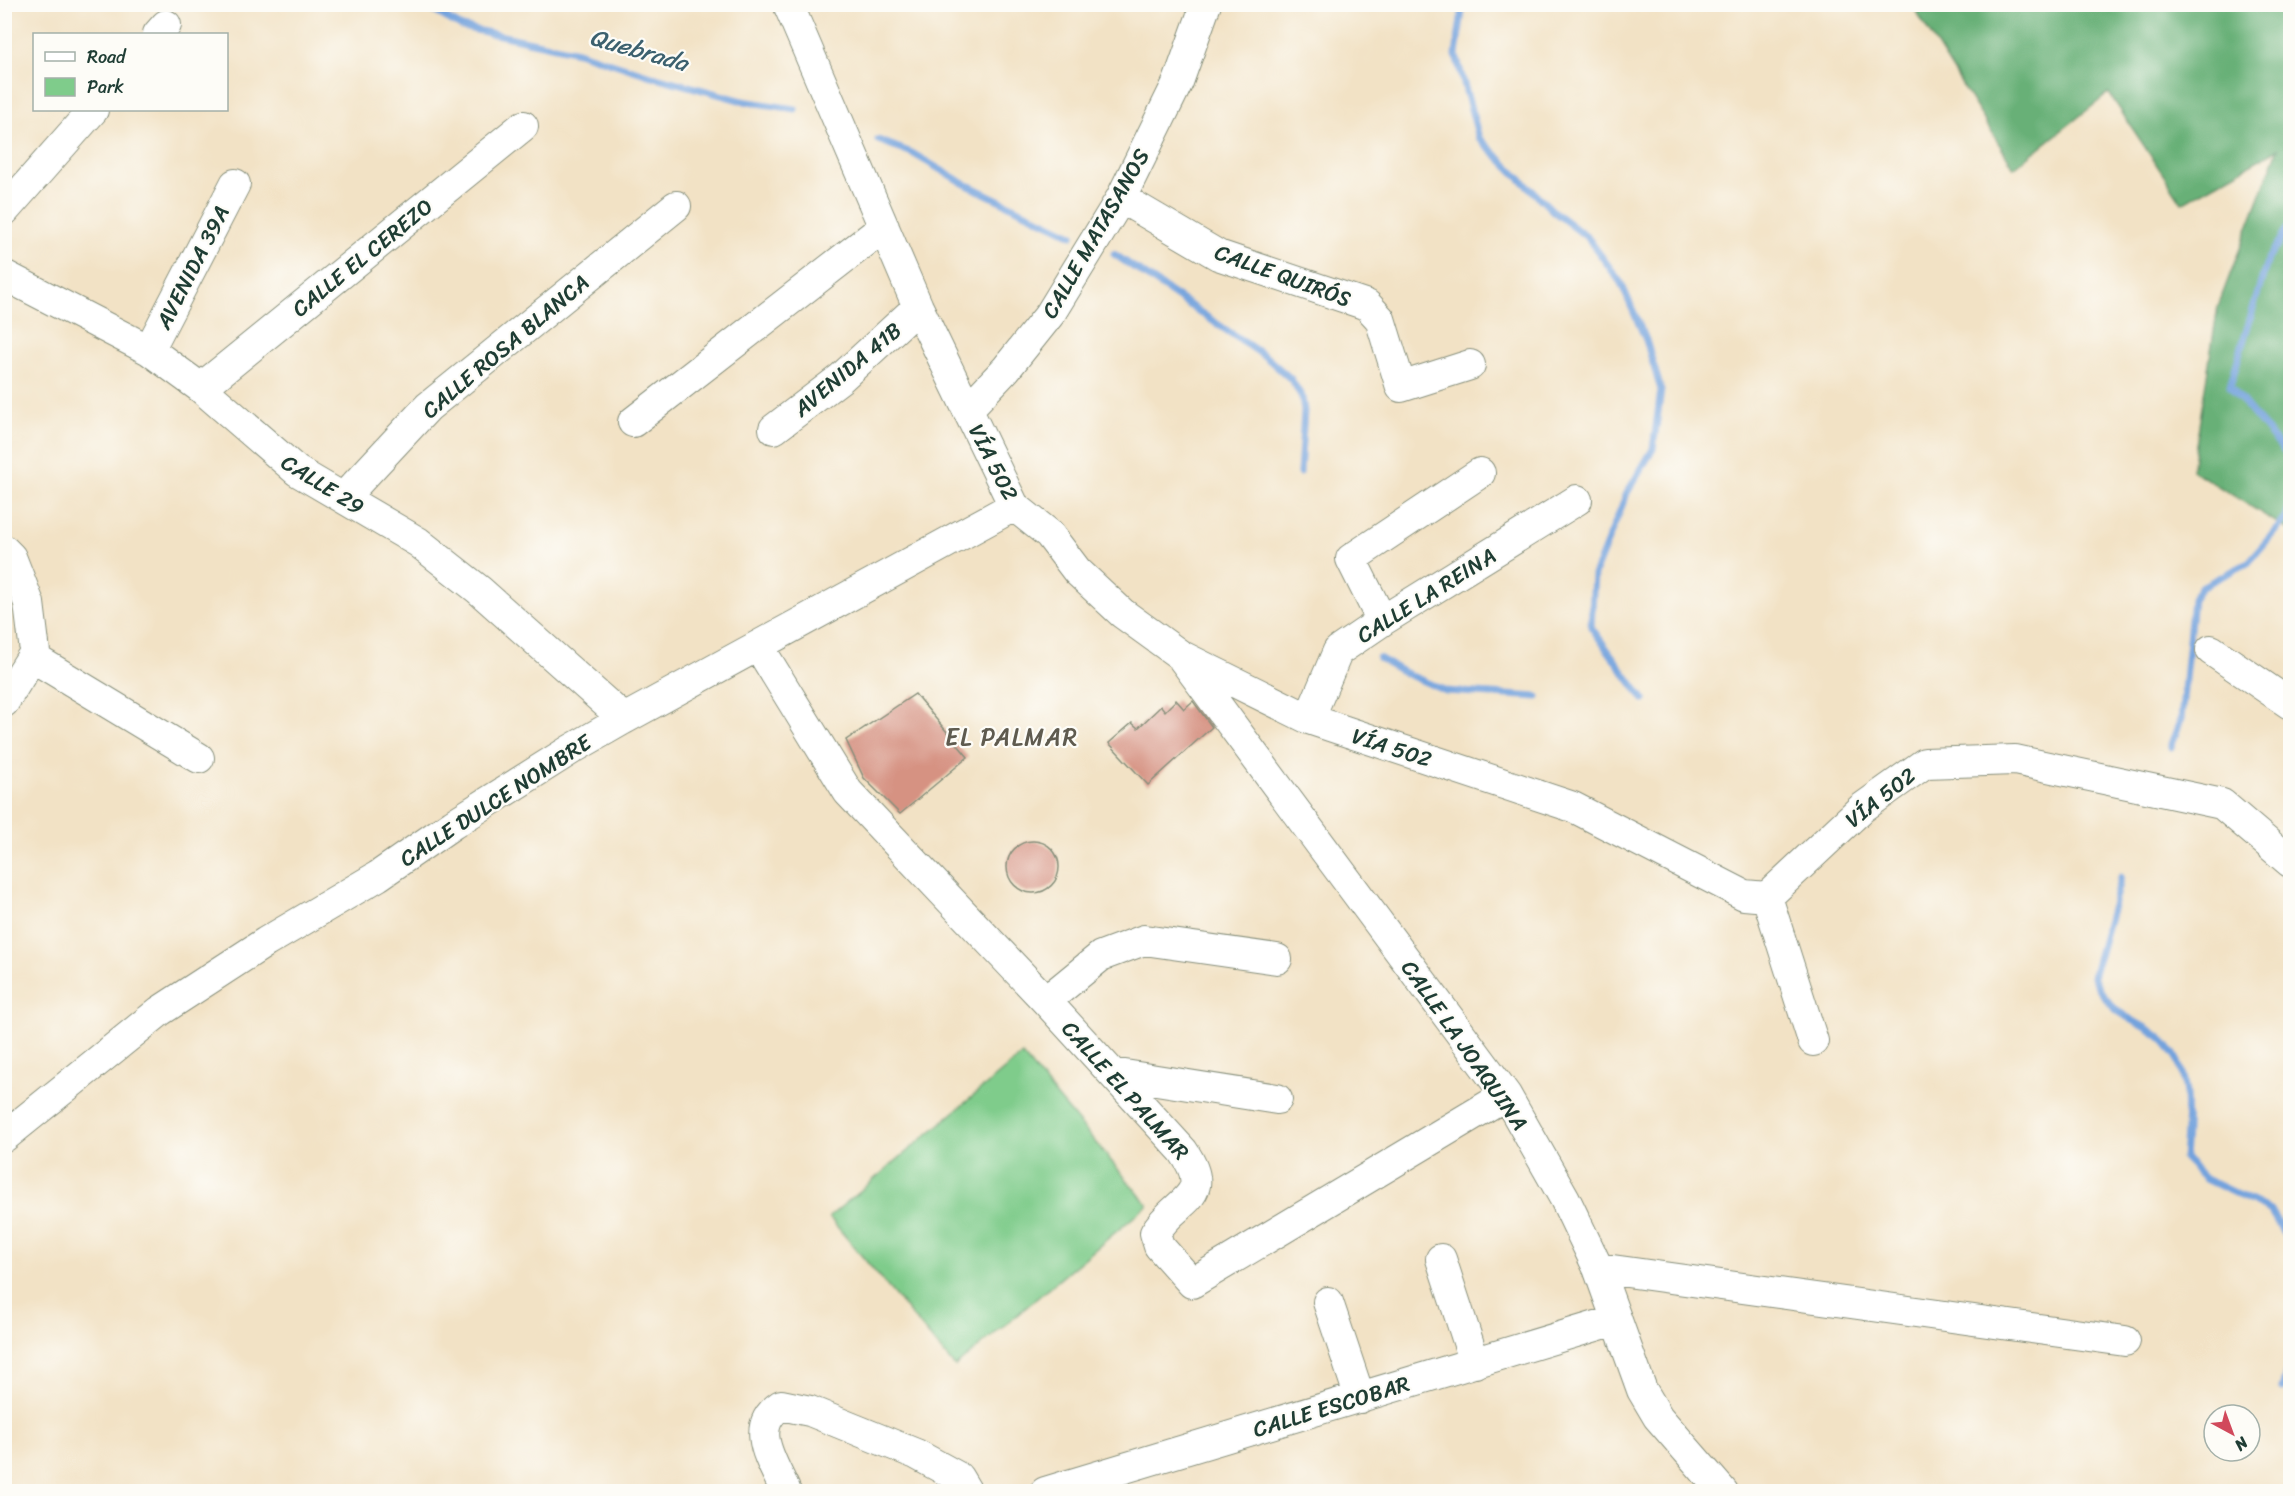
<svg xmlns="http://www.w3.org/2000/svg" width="2295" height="1496" font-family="Sriracha,sans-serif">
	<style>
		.green { fill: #7fcc8b; stroke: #4f8460; stroke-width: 1.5 }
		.forest { fill: #67b077; stroke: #437656; stroke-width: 1.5 }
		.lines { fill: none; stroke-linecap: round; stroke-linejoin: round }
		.stream { stroke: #73a3dd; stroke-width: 7 }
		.building { fill: #d69282 }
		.minor-casing { stroke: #88907c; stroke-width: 32 }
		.minor { stroke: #fff; stroke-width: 30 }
		.labels { text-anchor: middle; stroke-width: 4.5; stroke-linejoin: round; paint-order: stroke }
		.street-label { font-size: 22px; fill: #1f3d34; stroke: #fdfcf7 }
		.water-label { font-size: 24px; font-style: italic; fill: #3c616f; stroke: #fdfcf7 }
		.neighbourhood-label { font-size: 24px; letter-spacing: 1.5px; fill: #5f5b4f; stroke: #fdfcf7 }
	</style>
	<rect width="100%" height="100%" fill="#fdfcf7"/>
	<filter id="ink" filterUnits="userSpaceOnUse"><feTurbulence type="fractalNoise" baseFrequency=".0167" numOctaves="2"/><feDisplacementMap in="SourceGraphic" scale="12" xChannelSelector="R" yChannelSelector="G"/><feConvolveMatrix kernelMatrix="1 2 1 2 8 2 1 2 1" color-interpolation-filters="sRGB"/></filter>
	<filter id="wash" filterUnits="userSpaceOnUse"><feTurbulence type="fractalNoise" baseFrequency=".008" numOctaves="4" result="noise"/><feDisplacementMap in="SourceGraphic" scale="24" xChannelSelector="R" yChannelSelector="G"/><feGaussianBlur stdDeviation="1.35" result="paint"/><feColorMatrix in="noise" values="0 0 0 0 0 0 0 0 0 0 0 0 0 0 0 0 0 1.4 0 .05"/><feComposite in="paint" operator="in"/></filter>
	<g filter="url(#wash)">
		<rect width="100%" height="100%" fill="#f2e2c5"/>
		<path class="green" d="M1022,1055L1148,1205L955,1367L829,1217Z"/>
		<path class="forest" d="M1912,5H2290V531L2192,470L2218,306L2278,149L2182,203L2109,93L2014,168Z"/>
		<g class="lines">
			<path class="stream" d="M422,4L462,27L578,52L648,75L743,101L795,109
				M1463,4L1456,55L1479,138L1553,211L1588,238L1621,283L1646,340L1661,390L1653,449L1627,493L1594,575L1591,627L1644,700
				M878,140L912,153L963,183L1072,235
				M2290,225L2268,259L2230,386L2290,458
				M1114,254L1266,357L1291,379L1302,397L1304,411L1300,473
				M1379,658L1405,673L1446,691L1537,697
				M2171,747L2181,719L2193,599L2201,587L2248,563L2287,517L2290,498
				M2121,877L2093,977C2099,989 2107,1003 2118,1011C2131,1021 2148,1027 2161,1038C2194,1068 2187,1119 2184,1158L2205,1179L2270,1210L2290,1243
				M2282,1388L2290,1361"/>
		</g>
		<g id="blocks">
			<path class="building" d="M915,694L968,757L900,814L864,778L846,740Z
				M1176,700L1184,709L1193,701L1212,727L1148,785L1109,743L1132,723L1138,728L1161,706L1165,711Z
				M1007 867a26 26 0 1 1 52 0a26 26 0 1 1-52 0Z"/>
		</g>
	</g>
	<g filter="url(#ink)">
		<use href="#blocks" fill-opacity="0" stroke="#88907c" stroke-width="1.5"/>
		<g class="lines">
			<defs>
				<path id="minor" d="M788,4L918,307L1014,506L1049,534L1077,571L1122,613L1180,655L1309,719L1573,807L1744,895L1767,897L1862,808L1925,763L2015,760L2222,804L2290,862
					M158,34L166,25
					M1121,198L1218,255L1367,305L1380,319L1401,387L1470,365
					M4,211L93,110
					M4,275L149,350L201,388L297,471L418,542L479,590L624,719
					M149,350L235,184
					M201,388L523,126
					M968,409L1006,369L1050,314L1121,198L1178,82L1206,4
					M633,422L884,227
					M774,429L841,378L918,307
					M344,497L428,407L676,206
					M4,550L11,557L29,603L35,652L4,702
					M1382,621L1351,559L1480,473
					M759,647L848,792L1046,1001L1183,1151C1216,1199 1175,1198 1155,1233L1159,1246L1192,1283L1506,1095
					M2211,650L2290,704
					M32,657L199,758
					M1183,659L1506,1095L1565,1199L1598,1268L1642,1390L1658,1417L1723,1492
					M1309,719L1338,651L1382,621L1577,500
					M1767,897L1813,1041
					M1046,1001L1101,956L1144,940L1277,959
					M1112,1073L1277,1099
					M4,1137L160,1011L266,942L378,876L453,824L572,749L624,719L1014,506
					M1441,1259L1475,1363
					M1598,1268L2125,1341
					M1328,1302L1360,1398
					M786,1492C773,1462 747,1428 781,1405L810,1411L916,1454L958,1477L967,1492
					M1045,1492L1616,1320"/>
			</defs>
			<use href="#minor" class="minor-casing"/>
			<use href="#minor" class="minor"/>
		</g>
	</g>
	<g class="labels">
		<g class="street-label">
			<text transform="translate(1095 233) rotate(-60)" y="8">CALLE MATASANOS</text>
			<text transform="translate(362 257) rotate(-39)" y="8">CALLE EL CEREZO</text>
			<text transform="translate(192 267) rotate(-63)" y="8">AVENIDA 39A</text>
			<text transform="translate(1283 275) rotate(20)" y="8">CALLE QUIRÓS</text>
			<text transform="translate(505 346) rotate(-40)" y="8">CALLE ROSA BLANCA</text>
			<text transform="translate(847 369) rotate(-40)" y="8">AVENIDA 41B</text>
			<text transform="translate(994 462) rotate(63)" y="8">VÍA 502</text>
			<text transform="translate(323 484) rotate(32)" y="8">CALLE 29</text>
			<text transform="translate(1426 595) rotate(-32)" y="8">CALLE LA REINA</text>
			<text transform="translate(1392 747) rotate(18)" y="8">VÍA 502</text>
			<text transform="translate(1880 797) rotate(-38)" y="8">VÍA 502</text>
			<text transform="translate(495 800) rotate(-33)" y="8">CALLE DULCE NOMBRE</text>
			<text transform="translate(1465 1045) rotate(55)" y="8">CALLE LA JOAQUINA</text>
			<text transform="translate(1126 1090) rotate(48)" y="8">CALLE EL PALMAR</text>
			<text transform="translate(1331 1406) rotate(-17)" y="8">CALLE ESCOBAR</text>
		</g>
		<g class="water-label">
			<text transform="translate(639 50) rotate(16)" y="8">Quebrada</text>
		</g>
		<g class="neighbourhood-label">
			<text x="1012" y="745">EL PALMAR</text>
		</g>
	</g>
	<rect width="2295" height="1496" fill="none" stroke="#fdfcf7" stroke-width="24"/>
	<rect x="33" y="33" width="195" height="78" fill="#fdfcf7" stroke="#a4b0a9" stroke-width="1.5"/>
	<rect x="45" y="52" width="30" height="9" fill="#ffffff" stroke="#a4b0a9" stroke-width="1.5"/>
	<text x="87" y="63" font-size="18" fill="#1f3d34">Road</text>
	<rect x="45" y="78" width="30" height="18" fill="#7fcc8b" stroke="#a4b0a9" stroke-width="1.5"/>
	<text x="87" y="93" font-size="18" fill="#1f3d34">Park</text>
	<g transform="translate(2232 1433) rotate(139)"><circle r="28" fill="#fdfcf7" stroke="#a4b0a9" stroke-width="1.5"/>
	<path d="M0-4.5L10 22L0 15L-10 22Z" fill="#d1495b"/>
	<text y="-9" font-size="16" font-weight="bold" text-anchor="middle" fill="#1f3d34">N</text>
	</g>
</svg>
